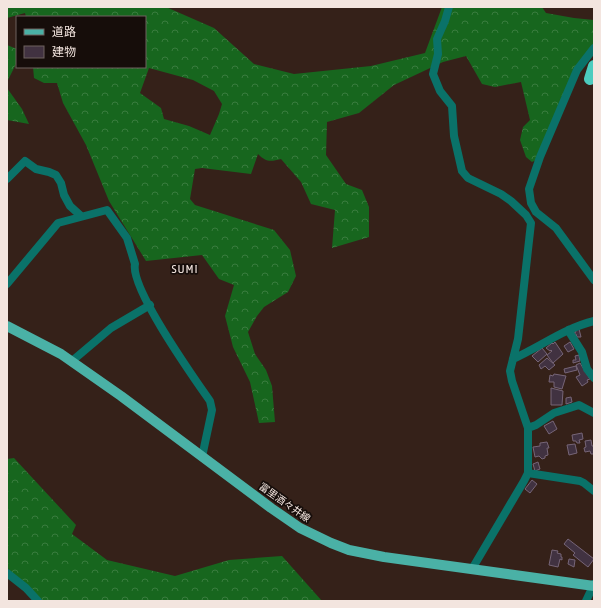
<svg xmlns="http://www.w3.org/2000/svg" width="601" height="608" font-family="'Asap Condensed','Noto Sans JP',sans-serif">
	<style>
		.forest { fill: url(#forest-crowns); fill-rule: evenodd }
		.building { fill: #413241; stroke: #766577 }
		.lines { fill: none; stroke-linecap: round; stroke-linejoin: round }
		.minor { stroke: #0a7269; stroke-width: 8 }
		.major { stroke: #4ab1a6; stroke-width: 10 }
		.highway { stroke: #4cccbf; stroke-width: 12 }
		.labels { text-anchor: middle; stroke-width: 3.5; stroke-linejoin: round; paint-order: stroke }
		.street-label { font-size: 10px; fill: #f3e5df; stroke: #160d0a }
		.quarter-label { font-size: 12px; letter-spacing: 1px; fill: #f3e5df; stroke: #160d0a }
	</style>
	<defs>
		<pattern id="forest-crowns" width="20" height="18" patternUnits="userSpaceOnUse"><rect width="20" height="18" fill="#17661e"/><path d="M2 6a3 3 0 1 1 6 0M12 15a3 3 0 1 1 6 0" fill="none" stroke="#397c3e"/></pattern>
	</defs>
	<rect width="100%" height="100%" fill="#352119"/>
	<path class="forest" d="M7,7H166L214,28L254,64L294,74L371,66L425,53L442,7H542L546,13L574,18L594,20V45L589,49L538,159L532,162L526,157L520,140L523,127L530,120L521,82L495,87L482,84L466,56L443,62L394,85L359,113L327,122L326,155L346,184L362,190L369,207V237L332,248L335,210L311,204L301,182L281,159C270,162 266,162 258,154L251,174L202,168L195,169L190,199L195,205L274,230L290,250L296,276L288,292L264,307L257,316L248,332L255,354L266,370L272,386L275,422L259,423L250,382L233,347L225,316L234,285L219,279L202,255L146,261L109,201L86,145L63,103L57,83H44L34,78L33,67H145V17H26L25,13L7,18ZM149,68L193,80L214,91L222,104L219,114L210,135L189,126L164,119L161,108L140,93Z
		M7,45L17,49V62L7,82Z
		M7,88L22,109L29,124L7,120Z
		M14,458L76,525L72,534L107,560L175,576L229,560L282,556L322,601H34L7,567V459Z"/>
	<path class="building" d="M579,329L581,337H577L576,334H575L574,333L576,332L575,330Z
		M555,342L563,354L553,363L547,355L552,351L551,350L550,351L546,348L552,343L553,344Z
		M570,342L574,349L568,352L564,346Z
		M542,348L547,354L538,362L532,356Z
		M579,355L580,361L573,363V360H576L575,356Z
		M547,358L555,365L549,370L545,366L541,369L539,365Z
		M580,363L590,379L587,380L588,382L582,386L576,377L580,375L576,365Z
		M576,366L577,370L565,373L564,369Z
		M554,374L566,376L562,389L554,387V382H549L550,375L553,376Z
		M551,388L563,391L562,405H551Z
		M571,397L572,402L566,404V398Z
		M553,421L557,429L549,434L544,426Z
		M582,433L583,439L579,440L580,443H577L576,441H573L572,435Z
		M591,440L592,446H594V454H591L590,451L585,452L584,448L586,447L585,441Z
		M547,442L549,448H547L548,455L545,456V458L542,459L539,456L535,457L533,447L540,446V443Z
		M575,444L577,453L569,455L567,445Z
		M538,462L540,469L535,471L533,464Z
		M532,480L537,484L530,493L525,489Z
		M568,539L594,559L588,567L573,555L575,553L564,544Z
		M552,550L558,551L557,553L561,554V557H562V560L560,559L558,567L549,565Z
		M569,559L575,560L574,567L568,564Z"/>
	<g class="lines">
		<path class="minor" d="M449,7L445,21L437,39L438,54L433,74L440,91L452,106L454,136L462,171L468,178L501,194L511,201L526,215L531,223L518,339L510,371L512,381L528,428V473L524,481L472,569
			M594,48L577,70L540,157L529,189L531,203L536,212L556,228L594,280
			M7,179L25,161L36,169L49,172L56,175L61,183L64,195L70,206L81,216
			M7,284L58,223L107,210L127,238L135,264C130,288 194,378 210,401L212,410L202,457
			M568,330L582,352L587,369L594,378
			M513,359C540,347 565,328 594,321
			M72,361L111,328L150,305
			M528,428L536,425L554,413L579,405L594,413
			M528,473L580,481L584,483L594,491
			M7,573L26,588L38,601
			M586,601L594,584"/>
		<path class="major" d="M7,326L61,354L121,396L271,508L300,528L331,543L349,550L384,557L594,586"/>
		<path class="highway" d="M590,79L594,66"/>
	</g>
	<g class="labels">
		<g class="street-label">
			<text transform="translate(285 502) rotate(35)" y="4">富里酒々井線</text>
		</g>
		<g class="quarter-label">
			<text x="185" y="273">SUMI</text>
		</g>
	</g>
	<rect width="601" height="608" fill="none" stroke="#f3e5df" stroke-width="16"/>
	<rect x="16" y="16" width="130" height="52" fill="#160d0a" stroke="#6e635f"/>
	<rect x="24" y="29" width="20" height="6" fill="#4ab1a6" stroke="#6e635f"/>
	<text x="52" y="36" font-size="12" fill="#f3e5df">道路</text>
	<rect x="24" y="46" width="20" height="12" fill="#413241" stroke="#6e635f"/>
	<text x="52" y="56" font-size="12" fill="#f3e5df">建物</text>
</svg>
